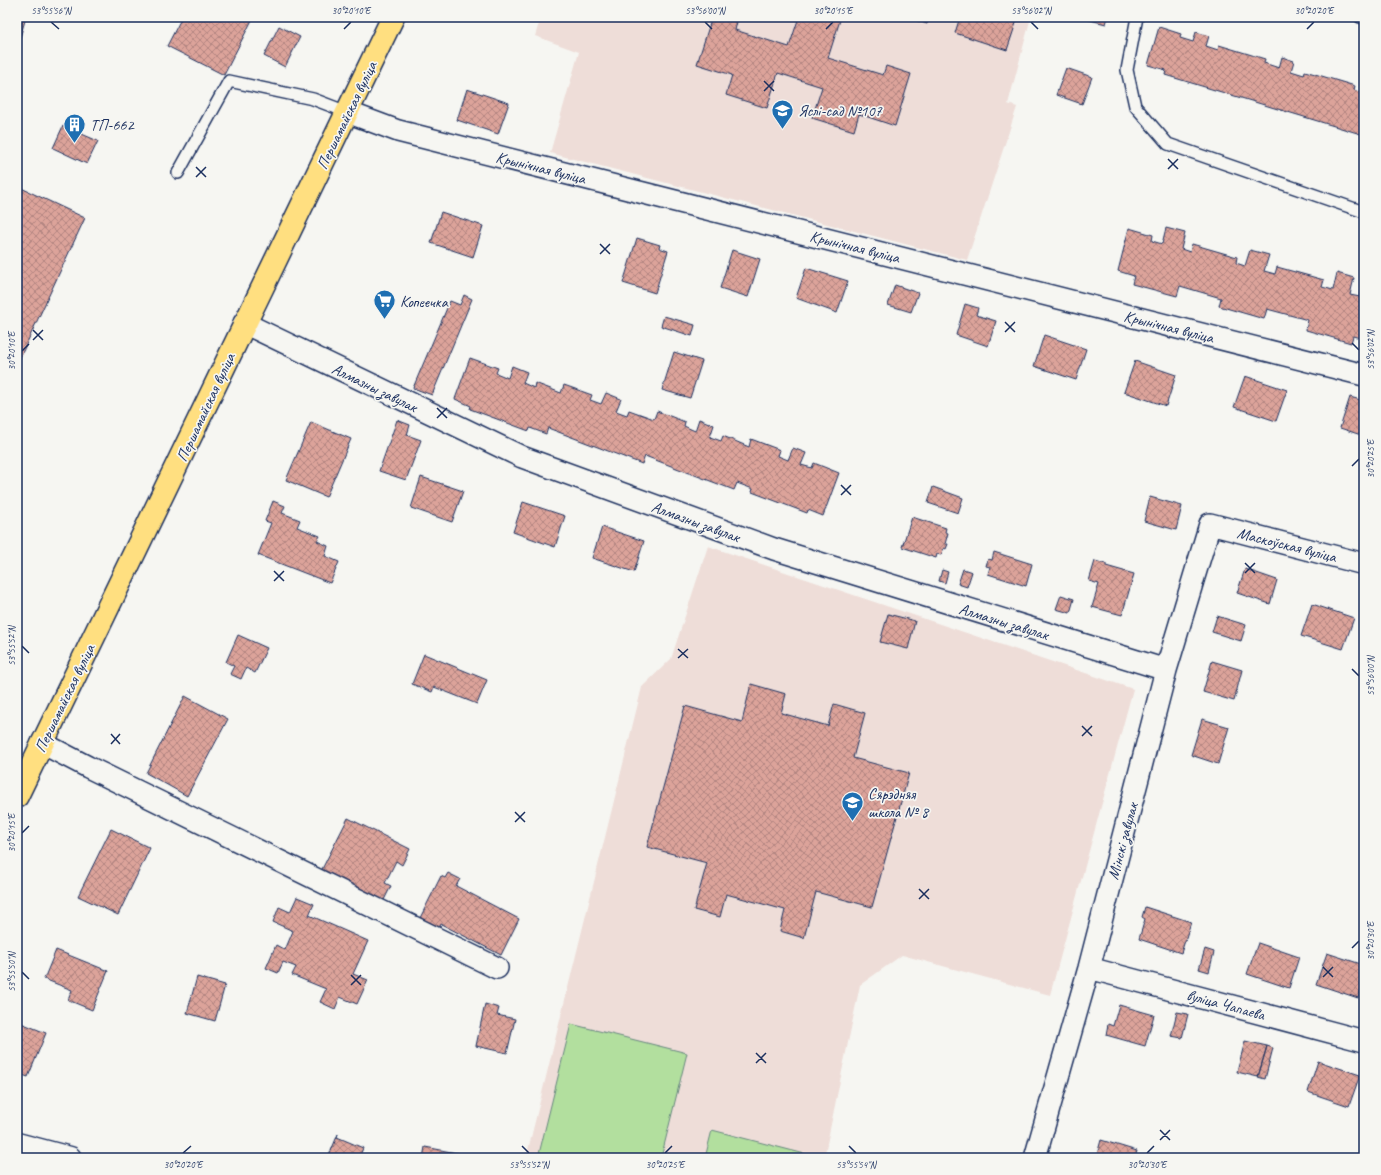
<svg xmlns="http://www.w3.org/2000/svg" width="1381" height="1175" font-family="Caveat,sans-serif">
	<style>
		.built { fill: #eeddd8 }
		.green { fill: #b2df9e; stroke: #66877e }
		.building { fill: url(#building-cross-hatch); stroke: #1b2f5e }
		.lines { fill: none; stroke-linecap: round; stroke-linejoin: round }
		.lane-casing { stroke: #1b2f5e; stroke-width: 14 }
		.street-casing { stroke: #1b2f5e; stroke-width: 24 }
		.secondary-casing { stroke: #1b2f5e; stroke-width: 25 }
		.primary-casing { stroke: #1b2f5e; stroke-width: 25 }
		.lane { stroke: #f6f6f2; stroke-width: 11 }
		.street { stroke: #f6f6f2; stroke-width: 21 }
		.secondary { stroke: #f6f6f2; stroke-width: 22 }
		.primary { stroke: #ffdf80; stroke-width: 22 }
		.ticks { fill: none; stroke: #1b2f5e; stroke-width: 1.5 }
		.labels { text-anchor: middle; stroke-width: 3.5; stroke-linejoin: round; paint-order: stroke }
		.poi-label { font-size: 16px; fill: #1b2f5e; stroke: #f6f6f2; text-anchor: start }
		.street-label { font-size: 16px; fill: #1b2f5e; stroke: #f6f6f2 }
		.neatline { fill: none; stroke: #1b2f5e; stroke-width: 1.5 }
		.ticks-label { font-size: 10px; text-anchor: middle; fill: #1b2f5e }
	</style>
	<defs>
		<pattern id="building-cross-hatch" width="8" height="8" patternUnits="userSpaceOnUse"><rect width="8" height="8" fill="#dca39a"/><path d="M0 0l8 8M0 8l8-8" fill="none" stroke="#b28581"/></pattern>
	</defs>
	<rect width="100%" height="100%" fill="#f6f6f2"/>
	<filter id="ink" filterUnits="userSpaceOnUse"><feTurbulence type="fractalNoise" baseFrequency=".025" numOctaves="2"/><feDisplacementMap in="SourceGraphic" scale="8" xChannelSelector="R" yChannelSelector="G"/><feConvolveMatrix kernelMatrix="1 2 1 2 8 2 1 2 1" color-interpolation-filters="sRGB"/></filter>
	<g filter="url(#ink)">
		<path class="built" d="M541,17H1031L1008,104L1017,107L967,260L550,153L579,52L535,36Z
			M708,546L1133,689L1050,995L902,955L860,985L824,1158H526L642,687L671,659Z"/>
		<path class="green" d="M571,1024L687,1053L661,1158H538Z
			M712,1130L805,1154L804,1158H705Z"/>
		<path class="building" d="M17,17H26L17,48Z
			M182,17L253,18L224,75L167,46Z
			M712,17H722L737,22L735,30L789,47L799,17H841L828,58L883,75L886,66L911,74L895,126L859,114L854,131L812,118L822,87L778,73L767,108L726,95L732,75L697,64Z
			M906,17H929L927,24Z
			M960,17H1018L1007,50L955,33Z
			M1078,17H1108L1106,24Z
			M279,26L300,37L285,67L264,56Z
			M1159,27L1181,34L1180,38L1193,42L1196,32L1209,36L1206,46L1218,50L1219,45L1265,59L1264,63L1279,68L1282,57L1294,61L1291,71L1304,75L1305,71L1355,86L1354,90L1364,94V135L1165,75L1166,70L1148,65Z
			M1066,68L1092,77L1082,104L1056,95Z
			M467,89L509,103L498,134L457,120Z
			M63,126L98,141L87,164L53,148Z
			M17,186L85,218L17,364Z
			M441,212L483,226L473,257L431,243Z
			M1129,228L1153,235L1152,241L1162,244L1166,228L1185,233L1181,249L1190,252L1192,244L1237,257L1236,263L1245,266L1250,250L1269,255L1264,271L1275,274L1277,267L1324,280L1322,287L1333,290L1337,273L1354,278L1350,295L1360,297L1362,289H1364V339L1353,336L1351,343L1306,330L1308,320L1267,309L1264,319L1219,306L1221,298L1180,286L1177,296L1132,284L1134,276L1118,271Z
			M637,238L660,245L659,248L668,251L655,293L623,283Z
			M732,250L760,259L748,297L720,288Z
			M806,268L848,281L837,313L796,298Z
			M895,285L918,293L911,312L888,305Z
			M464,295L472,299L432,395L413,388L450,301L460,305Z
			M965,304L978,308L976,315L996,321L988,346L956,335Z
			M664,316L695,325L692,336L661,326Z
			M1044,335L1086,349L1076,380L1034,366Z
			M674,352L702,361L690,398L662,390Z
			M470,358L498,368L496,373L508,378L512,366L527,372L523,383L534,388L535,383L561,393L564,385L592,395L590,400L601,404L606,393L621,399L616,411L627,415L629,410L654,419L657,411L685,422L684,426L695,431L699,419L714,425L710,437L721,441L723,436L749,447L751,439L780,450L778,456L788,460L793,448L806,453L801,465L812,468L814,463L839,473L823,516L808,510L807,513L752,492L753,489L737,483L734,490L645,456L642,464L548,428L546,434L530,428L529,431L470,409L471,406L455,399Z
			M1135,361L1176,375L1166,406L1124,392Z
			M1245,376L1287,390L1276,421L1234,407Z
			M1350,397L1364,401V436L1340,428Z
			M397,420L410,425L407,435L421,440L406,480L379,471Z
			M311,422L351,439L326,497L286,480Z
			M421,477L463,491L452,522L411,508Z
			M933,487L963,498L958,513L928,503Z
			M1150,497L1182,506L1176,530L1144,521Z
			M273,501L285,506L282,513L300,520L297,527L320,536L317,541L328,546L325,556L339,562L330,583L258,555L271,523L265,521Z
			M523,502L565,516L555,547L513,532Z
			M912,517L946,528L945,532L948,533L945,544H948L946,549L944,548L941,555L937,554L936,558L902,547Z
			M602,527L644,541L634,572L592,558Z
			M994,552L1032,564L1026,586L988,574L990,567L986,566L988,559L992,560Z
			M1095,561L1106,564V566L1134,574L1122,615L1092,607L1099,584L1089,581Z
			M963,569L972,572L967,587L958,584Z
			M1245,569L1277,580L1270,604L1237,593Z
			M942,570L948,572L945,583L939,581Z
			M1061,595L1074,599L1070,613L1056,609Z
			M1312,604L1354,618L1343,649L1301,636Z
			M888,614L915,621L908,649L880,642Z
			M1217,616L1246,625L1241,641L1212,632Z
			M238,635L267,648L255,673L246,668L241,679L230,674L234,666L226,662Z
			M424,654L487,680L477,704L434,687L432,692L412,684Z
			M1212,661L1242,670L1234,701L1203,692Z
			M751,684L786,694L781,713L828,726L834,704L865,713L853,758L909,773L872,907L816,892L804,938L780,931L785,910L726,894L720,917L694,910L707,863L647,847L685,706L742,722Z
			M185,696L228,719L187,796L146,773Z
			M1202,719L1229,727L1218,764L1191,755Z
			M348,818L410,849L402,865L396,861L385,883L391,886L382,904L320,873Z
			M111,829L150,848L118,915L78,896Z
			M448,873L460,879L456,886L519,919L501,955L441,924L438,930L419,920L441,876L445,878Z
			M297,897L314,904L309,915L368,941L353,974L368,980L357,1004L340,997L335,1009L320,1002L326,989L292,975L296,967L283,962L278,973L266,968L276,945L285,950L293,931L273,922L279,907L290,912Z
			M1145,907L1191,922L1181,953L1139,939L1145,919L1142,917Z
			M1258,943L1299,957L1289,988L1247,974Z
			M1205,949L1214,952L1209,972L1199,969Z
			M56,950L108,971L92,1010L68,1000L72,990L44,979Z
			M1327,953L1364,965V980L1358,998L1316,984Z
			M197,977L225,985L215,1021L187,1013Z
			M485,1004L499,1008L497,1015L515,1019L507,1053L476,1046Z
			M1119,1005L1154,1015L1145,1046L1106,1035L1108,1024L1113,1026Z
			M1177,1012L1188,1014L1182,1038L1171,1036Z
			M21,1023L46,1033L28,1077L17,1073V1032Z
			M1245,1041L1267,1046L1258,1077L1237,1072Z
			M1267,1046L1273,1048L1265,1079L1258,1077Z
			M1318,1061L1360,1075L1349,1106L1308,1092Z
			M338,1134L337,1137L363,1148L359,1158H328Z
			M1101,1140L1137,1151L1135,1158H1096Z
			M425,1147L483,1158H423Z"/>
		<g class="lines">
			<defs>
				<path id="lane" d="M1137,17L1127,70L1135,106L1168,144L1364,212
					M1360,17L1364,18
					M178,173L229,81L313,99L347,112"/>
				<path id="street" d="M347,112L398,131L1364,375
					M244,323L522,457L774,549L1166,670
					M42,743L88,767L497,968
					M1089,968L1364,1041
					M1035,1158L1089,968L1166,670L1210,524L1364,564"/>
				<path id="secondary" d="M17,1144L70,1158"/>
				<path id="primary" d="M17,796L393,17"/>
			</defs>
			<use href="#lane" class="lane-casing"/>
			<use href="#street" class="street-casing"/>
			<use href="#secondary" class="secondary-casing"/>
			<use href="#primary" class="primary-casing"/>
			<use href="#lane" class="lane"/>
			<use href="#street" class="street"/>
			<use href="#secondary" class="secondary"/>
			<use href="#primary" class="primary"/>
		</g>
	</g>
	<path class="ticks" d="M51,22L59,29M705,22L712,29M1031,22L1038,29M344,29L351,22M826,29L833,22M1307,29L1314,22M764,81L774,91M764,91L774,81M1168,159L1178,169M196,167L206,177M1168,169L1178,159M196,177L206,167M600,244L610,254M600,254L610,244M1005,322L1015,332M33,330L43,340M1005,332L1015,322M33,340L43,330M1352,343L1359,350M22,351L29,344M437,408L447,418M437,418L447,408M1352,466L1359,459M841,485L851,495M841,495L851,485M1245,563L1255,573M274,571L284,581M1245,573L1255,563M274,581L284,571M22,646L29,653M678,649L688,658M678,658L688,649M1352,669L1359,676M1082,726L1092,736M111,734L120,744M1082,736L1092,726M111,744L120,734M515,812L525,822M515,822L525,812M22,833L29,826M919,889L929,899M919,899L929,889M1352,948L1359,941M1323,967L1333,977M22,972L29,979M351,975L361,985M1323,977L1333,967M351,985L361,975M756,1053L766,1063M756,1063L766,1053M1160,1130L1170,1140M1160,1140L1170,1130M522,1146L529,1153M849,1146L856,1153M183,1153L191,1146M665,1153L672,1146M1147,1153L1154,1146"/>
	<defs>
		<symbol id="school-pin" viewBox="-11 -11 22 30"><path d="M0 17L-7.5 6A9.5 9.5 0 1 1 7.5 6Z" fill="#1f6fb2" stroke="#f6f6f2"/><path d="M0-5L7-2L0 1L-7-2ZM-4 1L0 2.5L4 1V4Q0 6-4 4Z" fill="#fff"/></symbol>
		<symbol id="building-pin" viewBox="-11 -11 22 30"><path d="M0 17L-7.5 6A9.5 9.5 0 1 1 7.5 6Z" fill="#1f6fb2" stroke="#f6f6f2"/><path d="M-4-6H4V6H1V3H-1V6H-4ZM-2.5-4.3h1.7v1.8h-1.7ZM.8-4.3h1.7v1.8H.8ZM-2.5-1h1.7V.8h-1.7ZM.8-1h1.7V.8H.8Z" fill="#fff"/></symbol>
		<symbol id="supermarket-pin" viewBox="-11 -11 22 30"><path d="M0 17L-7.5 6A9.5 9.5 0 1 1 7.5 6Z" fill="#1f6fb2" stroke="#f6f6f2"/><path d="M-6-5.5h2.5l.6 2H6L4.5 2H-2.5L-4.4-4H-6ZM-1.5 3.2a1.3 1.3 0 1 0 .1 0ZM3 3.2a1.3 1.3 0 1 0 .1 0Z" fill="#fff"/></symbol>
	</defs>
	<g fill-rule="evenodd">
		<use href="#school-pin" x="770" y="98" width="25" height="34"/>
		<use href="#building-pin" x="62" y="112" width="25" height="34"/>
		<use href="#supermarket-pin" x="372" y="288" width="25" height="34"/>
		<use href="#school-pin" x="840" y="790" width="25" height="34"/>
	</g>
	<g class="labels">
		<g class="poi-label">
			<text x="798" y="116">Яслі-сад №107</text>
			<text x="90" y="130">ТП-662</text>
			<text x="400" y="307">Копеечка</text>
			<text x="868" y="799">Сярэдняя<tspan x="868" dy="18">школа № 8</tspan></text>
		</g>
		<g class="street-label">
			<text transform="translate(346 115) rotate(-64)" y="6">Першамайская вуліца</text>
			<text transform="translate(541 167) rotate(14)" y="6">Крынічная вуліца</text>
			<text transform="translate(855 246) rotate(14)" y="6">Крынічная вуліца</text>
			<text transform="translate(1169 326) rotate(14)" y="6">Крынічная вуліца</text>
			<text transform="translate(375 387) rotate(26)" y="6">Алмазны завулак</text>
			<text transform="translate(205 407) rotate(-65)" y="6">Першамайская вуліца</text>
			<text transform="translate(696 521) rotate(20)" y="6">Алмазны завулак</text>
			<text transform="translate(1287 544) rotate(14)" y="6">Маскоўская вуліца</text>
			<text transform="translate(1004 621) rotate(17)" y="6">Алмазны завулак</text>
			<text transform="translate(64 698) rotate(-64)" y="6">Першамайская вуліца</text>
			<text transform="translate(1122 841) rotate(-75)" y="6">Мінскі завулак</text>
			<text transform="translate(1226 1004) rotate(15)" y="6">вуліца Чапаева</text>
		</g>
	</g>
	<rect width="1381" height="1175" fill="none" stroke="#f6f6f2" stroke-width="44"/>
	<rect x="22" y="22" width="1337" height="1131" class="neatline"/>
	<g class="ticks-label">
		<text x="51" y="14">53°55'56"N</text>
		<text x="351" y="14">30°20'10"E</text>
		<text x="705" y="14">53°56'00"N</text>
		<text x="833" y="14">30°20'15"E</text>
		<text x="1031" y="14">53°56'02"N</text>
		<text x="1314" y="14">30°20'20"E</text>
		<text transform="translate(1370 350) rotate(-90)" y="4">53°56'02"N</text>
		<text transform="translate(11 351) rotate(-90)" y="4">30°20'10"E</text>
		<text transform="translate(1370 459) rotate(-90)" y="4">30°20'25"E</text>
		<text transform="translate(11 646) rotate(-90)" y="4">53°55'52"N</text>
		<text transform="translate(1370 676) rotate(-90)" y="4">53°56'00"N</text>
		<text transform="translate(11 833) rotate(-90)" y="4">30°20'15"E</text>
		<text transform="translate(1370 941) rotate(-90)" y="4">30°20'30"E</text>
		<text transform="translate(11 972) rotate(-90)" y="4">53°55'50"N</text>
		<text x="183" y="1168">30°20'20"E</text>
		<text x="529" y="1168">53°55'52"N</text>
		<text x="665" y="1168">30°20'25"E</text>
		<text x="856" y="1168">53°55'54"N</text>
		<text x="1147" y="1168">30°20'30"E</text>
	</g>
</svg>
